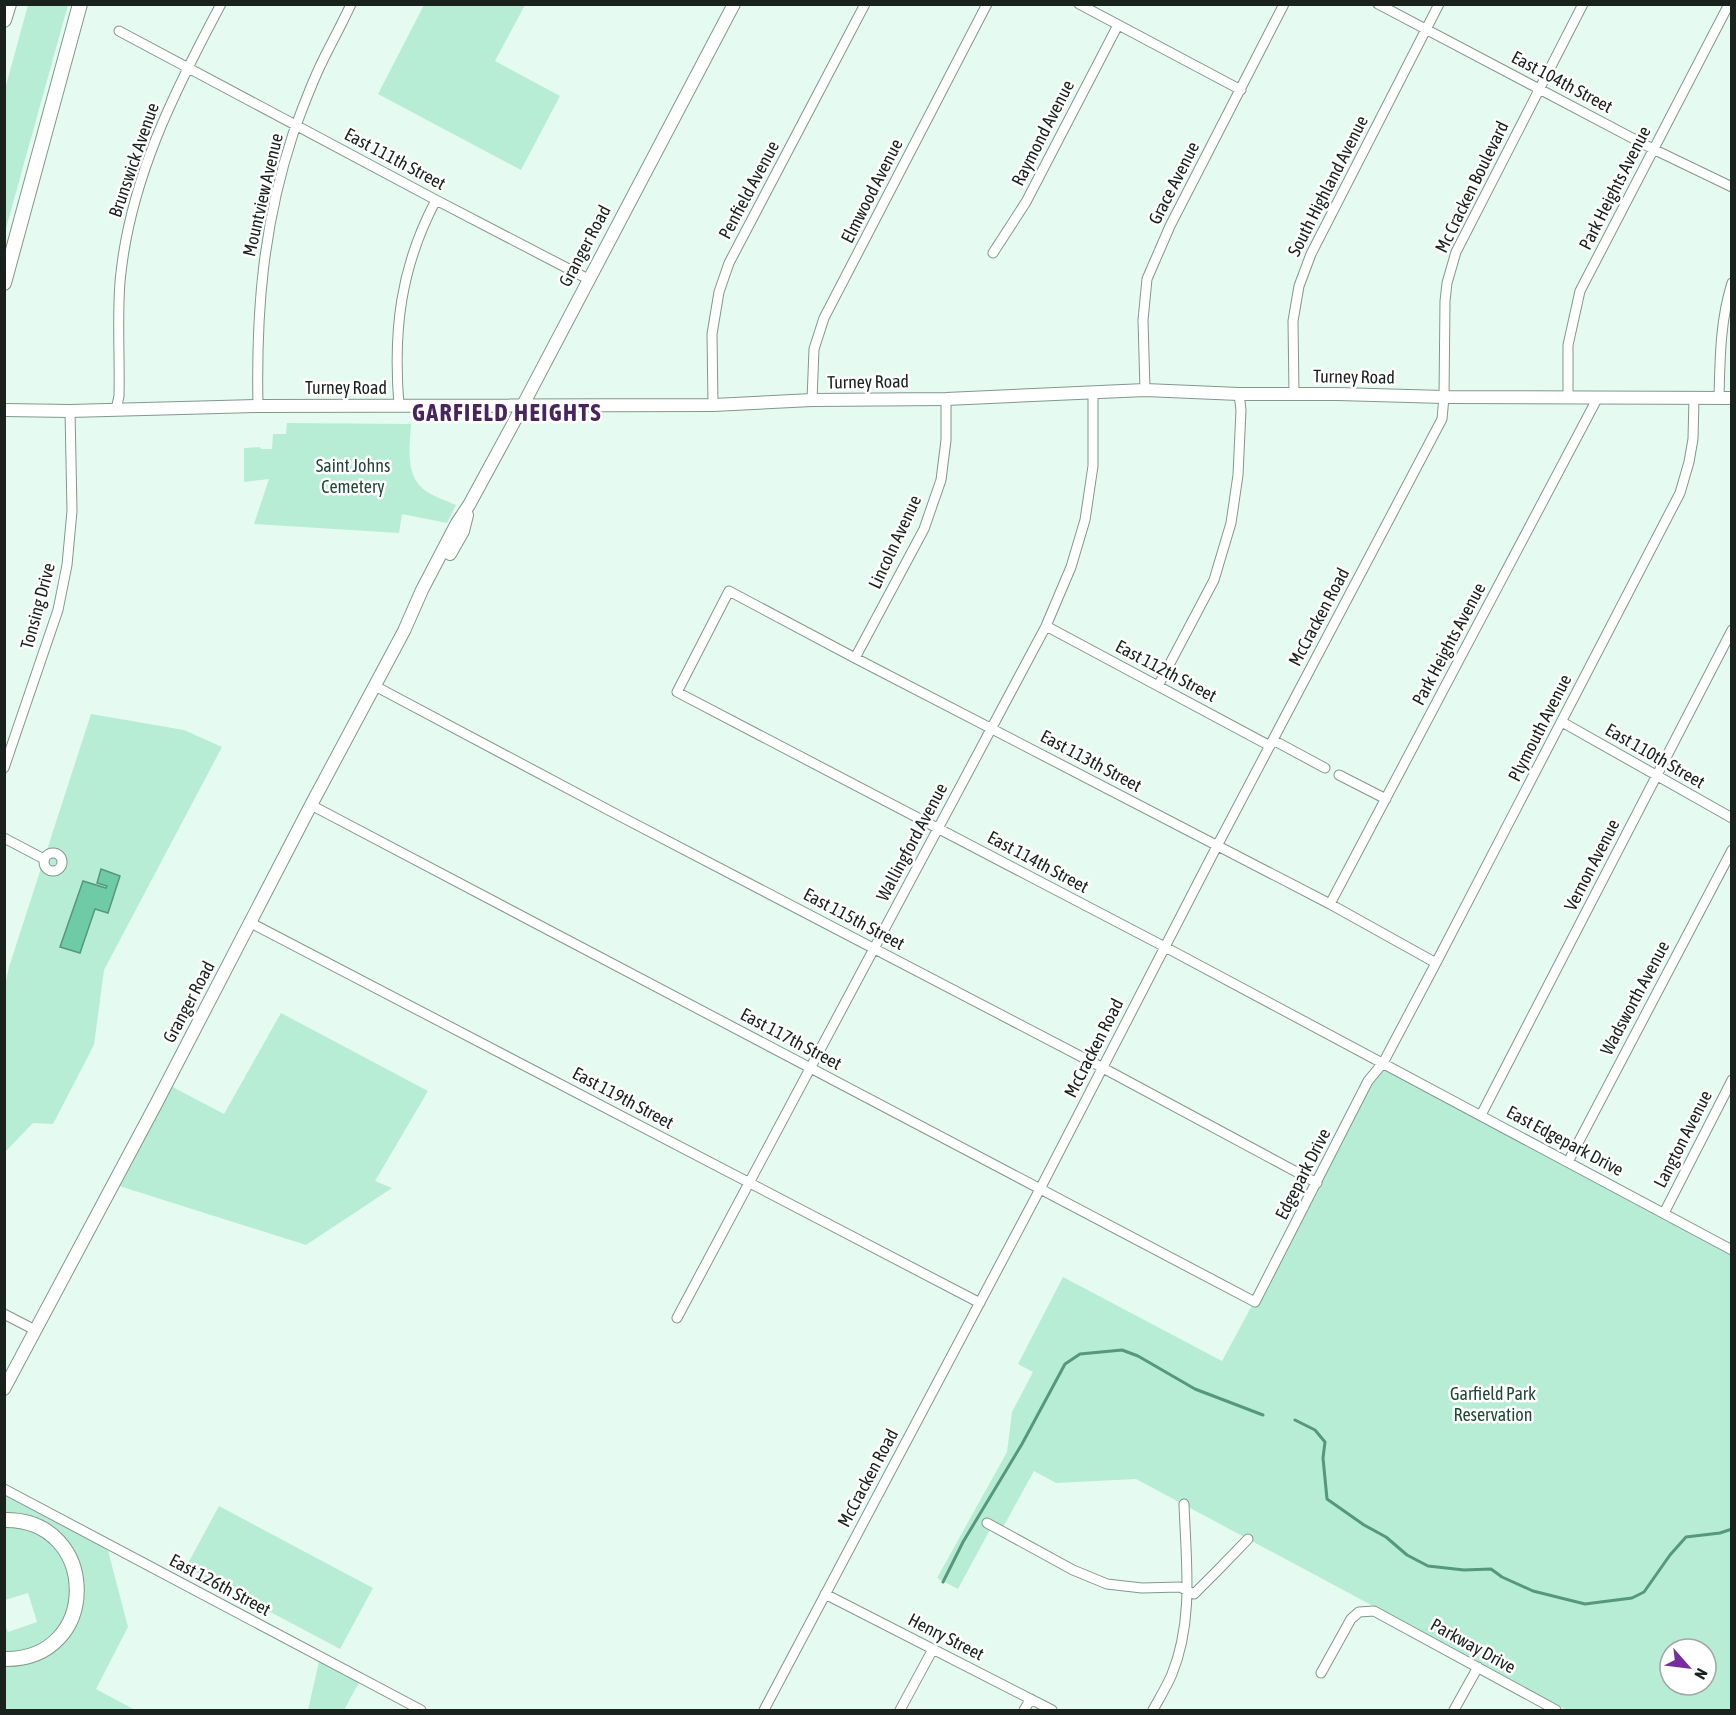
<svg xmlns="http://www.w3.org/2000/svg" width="1736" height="1715" font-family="'Asap Condensed',sans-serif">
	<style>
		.green { fill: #b7edd5; fill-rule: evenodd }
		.water { fill: #6ecba5; stroke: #55987c; stroke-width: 1.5 }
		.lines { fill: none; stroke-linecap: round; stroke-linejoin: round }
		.stream { stroke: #55987c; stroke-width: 3 }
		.minor-casing { stroke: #82978d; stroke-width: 11 }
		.major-casing { stroke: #82978d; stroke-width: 14 }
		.highway-casing { stroke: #82978d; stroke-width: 16 }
		.minor { stroke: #fff; stroke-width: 9 }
		.major { stroke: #fff; stroke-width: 12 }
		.highway { stroke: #fff; stroke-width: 14 }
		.labels { text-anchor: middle; stroke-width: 5; stroke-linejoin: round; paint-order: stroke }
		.street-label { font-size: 18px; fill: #1a221e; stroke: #fff }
		.park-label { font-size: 18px; fill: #204939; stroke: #fff }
		.district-label { font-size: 24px; font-weight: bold; letter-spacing: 1.5px; fill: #48255d; stroke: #fff }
	</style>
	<rect width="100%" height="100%" fill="#e5fbf1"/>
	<path class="green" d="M28,5H68L5,232V89Z
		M525,5L495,61L560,96L521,170L378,94L424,5Z
		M287,423L411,424C410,444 405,473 422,488C431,496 445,500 456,505L447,523L402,514L399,533L254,524L269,479L244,482V448L260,447L261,449H272L273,434H286Z
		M91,714L184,730L222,747L104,970L94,1045L53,1124L33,1123L5,1152L4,990L9,967Z
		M281,1013L428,1091L375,1181L392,1188L306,1245L113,1184L167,1084L224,1114Z
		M1383,1063L1731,1250V1710H1567L1136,1479L1056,1483L1034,1471L1001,1531L992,1526L958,1589L937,1578L1007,1452L1012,1412L1033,1372L1018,1364L1063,1277L1222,1361ZM1670,1649H1706V1685H1670Z
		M5,1489L106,1543L128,1627L96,1689L135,1710H5L4,1622L8,1632L37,1622L28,1593L5,1600Z
		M219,1506L373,1588L340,1649L186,1567Z
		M320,1657L361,1679L344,1710H308Z"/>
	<path class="water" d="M101,869L120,876L108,913L95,909L80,953L60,947L83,881L106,888L107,886L97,883Z"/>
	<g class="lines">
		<path class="stream" d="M1295,1420L1315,1430L1325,1442L1323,1458L1327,1499L1364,1525L1386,1537L1407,1555L1428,1566L1464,1570L1491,1569L1502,1577L1533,1591L1585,1604L1632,1598L1644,1592L1670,1555L1686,1537L1720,1533L1732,1529
			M943,1582L963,1542L1022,1444L1065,1364L1080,1354L1122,1350L1138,1356L1195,1389L1263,1415"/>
		<defs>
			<path id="minor" d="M1079,4L1241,90
				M1378,4L1653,149L1732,187
				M119,31L436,200L588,279
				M993,253L1026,202L1118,25
				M1145,390L1143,320L1147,279L1170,226L1284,4
				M1294,394L1293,321L1299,286L1311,254L1439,4
				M1568,397V345L1580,291L1729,4
				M1719,398C1720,359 1720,321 1732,283
				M812,400L814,349L824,318L987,4
				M713,405L712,334L719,292L729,263L865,4
				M258,406C256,311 263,225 293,134C302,109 312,82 324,58C333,40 343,22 351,4
				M399,406C393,331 400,268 436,200
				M116,410L119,396C120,359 117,320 120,282C129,181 174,92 221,4
				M1046,626L1270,746
				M855,658L924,529L941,480L946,440V399
				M375,686L614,813L1103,1068L1317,1183
				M1158,686L1214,580L1231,523L1238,475L1241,410L1239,394
				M1562,722L1732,818
				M1273,740L1325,768
				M4,768L58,610L67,565L72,511L70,411
				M1339,775L1386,799
				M311,805L1255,1302L1368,1081L1383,1063L1436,963L1680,493L1689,462L1693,439L1694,398
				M4,838L44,859
				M44 862a9 9 0 1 1 18 0a9 9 0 1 1-18 0Z
				M1330,904L1597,399
				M251,923L980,1303
				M1436,963L1330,904L855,658L729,591L677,692L1165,947L1732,1250
				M1481,1115L1732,630
				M1568,1162L1732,850
				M1664,1213L1732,1080
				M4,1314L35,1330
				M677,1318L1046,626L1071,567L1085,520L1093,466V393
				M4,1489L421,1710
				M987,1523L1073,1570L1107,1584L1142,1588L1180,1587L1194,1594L1218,1570L1248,1539
				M825,1594L1052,1710
				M1321,1673L1351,1619L1359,1612L1374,1611L1556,1710
				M764,1710L1040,1189L1217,846L1442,419L1444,397L1445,301L1447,283L1456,252L1583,4
				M900,1710L933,1649
				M1024,1710L1031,1699
				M1153,1710C1159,1699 1167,1686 1172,1674C1194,1620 1186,1561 1184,1504
				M1454,1710L1478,1667"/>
			<path id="major" d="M4,410L70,411L258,406L713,405L812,400L946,399L1145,390L1239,394H1338L1444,397L1732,398
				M450,554L463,531L467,515
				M4,1389L156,1104L311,805L404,631L422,590L457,523L469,505L513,424L734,4"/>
			<path id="highway" d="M4,20L9,4
				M4,283L80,4
				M4,1520C100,1518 102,1661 4,1659"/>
		</defs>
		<use href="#minor" class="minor-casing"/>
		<use href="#major" class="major-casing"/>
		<use href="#highway" class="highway-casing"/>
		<use href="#minor" class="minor"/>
		<use href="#major" class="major"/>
		<use href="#highway" class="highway"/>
	</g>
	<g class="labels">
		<g class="street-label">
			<text transform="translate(1562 82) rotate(28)" y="6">East 104th Street</text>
			<text transform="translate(1043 133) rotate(-63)" y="6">Raymond Avenue</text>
			<text transform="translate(395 159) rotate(28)" y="6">East 111th Street</text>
			<text transform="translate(134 160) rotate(-71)" y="6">Brunswick Avenue</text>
			<text transform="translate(1174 183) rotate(-63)" y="6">Grace Avenue</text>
			<text transform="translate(1328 186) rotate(-63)" y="6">South Highland Avenue</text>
			<text transform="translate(1472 187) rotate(-64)" y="6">Mc Cracken Boulevard</text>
			<text transform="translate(1615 188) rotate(-63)" y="6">Park Heights Avenue</text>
			<text transform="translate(749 190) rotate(-62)" y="6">Penfield Avenue</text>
			<text transform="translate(872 191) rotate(-63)" y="6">Elmwood Avenue</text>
			<text transform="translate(263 195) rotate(-77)" y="6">Mountview Avenue</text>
			<text transform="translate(585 246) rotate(-62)" y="6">Granger Road</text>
			<text transform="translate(1354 377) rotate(1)" y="6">Turney Road</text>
			<text transform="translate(868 382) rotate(-1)" y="6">Turney Road</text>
			<text x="346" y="394">Turney Road</text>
			<text transform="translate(895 542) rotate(-65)" y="6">Lincoln Avenue</text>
			<text transform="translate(38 606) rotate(-75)" y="6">Tonsing Drive</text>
			<text transform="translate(1319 617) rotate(-62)" y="6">McCracken Road</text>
			<text transform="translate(1449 644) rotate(-62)" y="6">Park Heights Avenue</text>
			<text transform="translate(1166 671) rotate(28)" y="6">East 112th Street</text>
			<text transform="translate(1540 728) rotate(-63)" y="6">Plymouth Avenue</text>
			<text transform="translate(1655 756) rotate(30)" y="6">East 110th Street</text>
			<text transform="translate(1091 761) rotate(28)" y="6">East 113th Street</text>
			<text transform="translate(912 842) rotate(-62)" y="6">Wallingford Avenue</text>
			<text transform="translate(1038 862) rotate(28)" y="6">East 114th Street</text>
			<text transform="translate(1592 865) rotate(-63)" y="6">Vernon Avenue</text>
			<text transform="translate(854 919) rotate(28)" y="6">East 115th Street</text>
			<text transform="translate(1635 998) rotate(-62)" y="6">Wadsworth Avenue</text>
			<text transform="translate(189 1002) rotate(-62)" y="6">Granger Road</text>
			<text transform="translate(791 1039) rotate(28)" y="6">East 117th Street</text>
			<text transform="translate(1094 1048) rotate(-63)" y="6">McCracken Road</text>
			<text transform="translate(623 1098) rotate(28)" y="6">East 119th Street</text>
			<text transform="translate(1683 1139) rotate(-63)" y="6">Langton Avenue</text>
			<text transform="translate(1565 1141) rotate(28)" y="6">East Edgepark Drive</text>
			<text transform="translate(1303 1174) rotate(-63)" y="6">Edgepark Drive</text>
			<text transform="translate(868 1478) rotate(-62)" y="6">McCracken Road</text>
			<text transform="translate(220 1585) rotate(28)" y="6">East 126th Street</text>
			<text transform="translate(946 1637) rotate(27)" y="6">Henry Street</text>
			<text transform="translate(1473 1646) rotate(29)" y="6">Parkway Drive</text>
		</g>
		<g class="park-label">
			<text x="353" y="472">Saint Johns<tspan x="353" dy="21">Cemetery</tspan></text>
			<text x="1493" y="1400">Garfield Park<tspan x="1493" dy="21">Reservation</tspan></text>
		</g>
		<g class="district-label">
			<text x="507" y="421">GARFIELD HEIGHTS</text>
		</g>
	</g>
	<rect width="1736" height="1715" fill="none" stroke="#1a221e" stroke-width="12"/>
	<g transform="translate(1688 1667) rotate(118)"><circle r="28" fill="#ffffff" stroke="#a3a7a5" stroke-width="1.5"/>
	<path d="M0-4.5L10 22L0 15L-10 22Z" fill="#772d9f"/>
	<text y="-9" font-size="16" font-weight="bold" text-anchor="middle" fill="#1a221e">N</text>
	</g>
</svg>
